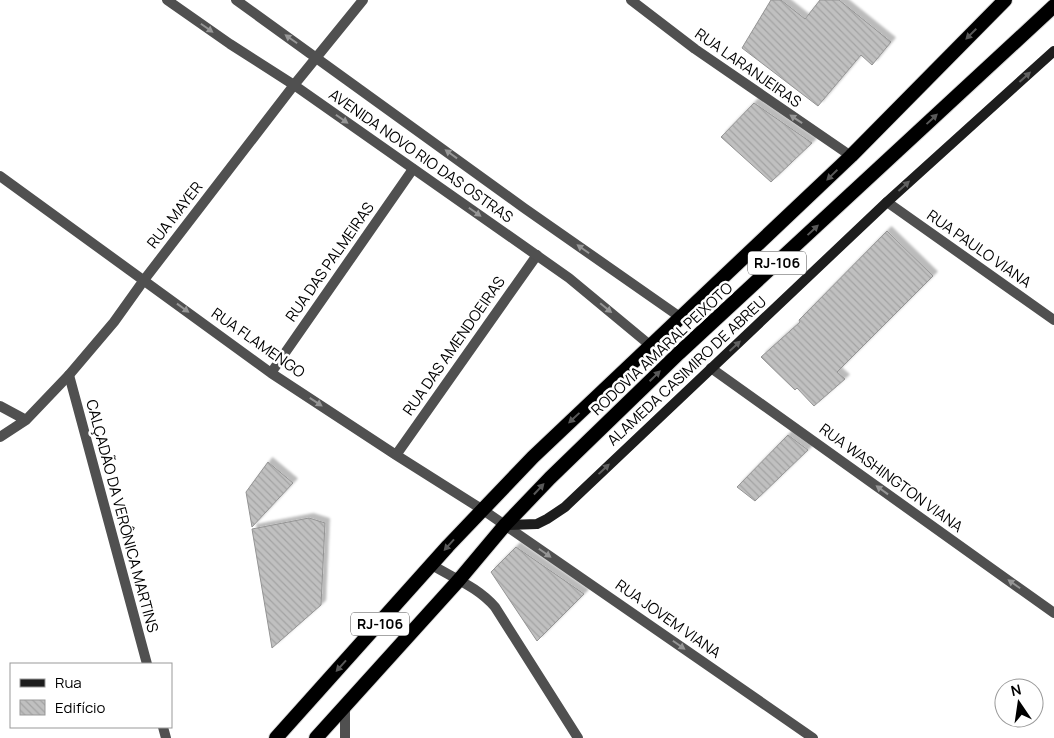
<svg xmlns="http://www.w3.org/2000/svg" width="1054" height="738" font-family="Manrope,sans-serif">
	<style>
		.building { fill: url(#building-back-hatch); stroke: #949494; filter: url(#shadow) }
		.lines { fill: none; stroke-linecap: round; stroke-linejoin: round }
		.trunk-casing { stroke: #dbdbdb; stroke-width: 16 }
		.pedestrian { stroke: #505050; stroke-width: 10 }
		.minor { stroke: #505050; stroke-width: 10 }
		.tertiary { stroke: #505050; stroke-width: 10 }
		.secondary { stroke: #1d1d1d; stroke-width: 10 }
		.trunk { stroke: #000; stroke-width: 14 }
		.oneway { fill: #969696 }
		.oneway2 { fill: #595959 }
		.oneway3 { fill: #616161 }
		.labels { text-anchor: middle; stroke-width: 5; stroke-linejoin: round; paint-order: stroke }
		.shield { fill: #fff; stroke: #4c4c4c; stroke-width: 1 }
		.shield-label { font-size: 14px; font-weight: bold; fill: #000 }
		.street-label { font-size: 15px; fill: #000; stroke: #fff }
	</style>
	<defs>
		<pattern id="building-back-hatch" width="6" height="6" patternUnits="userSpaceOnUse" patternTransform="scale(1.25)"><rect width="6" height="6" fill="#c0c0c0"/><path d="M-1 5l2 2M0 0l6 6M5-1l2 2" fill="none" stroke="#a3a3a3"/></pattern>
		<filter id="shadow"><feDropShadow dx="4.5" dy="-4.5" stdDeviation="1" flood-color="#0004"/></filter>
	</defs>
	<rect width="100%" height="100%" fill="#fff"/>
	<path class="building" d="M771,0H781L805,19L820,0H839L891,42L872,65L861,55L818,106L742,48Z
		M754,103L812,143L771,182L721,137Z
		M887,231L933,276L837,372L845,379L814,406L797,388L795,390L761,357L800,322L799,320Z
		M788,435L808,450L755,501L737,487Z
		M268,462L293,483L252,527L246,492Z
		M309,518L325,523L321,605L272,648L252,529Z
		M516,547L584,594L537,641L491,572Z"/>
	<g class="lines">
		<defs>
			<path id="trunk" d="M276,738L448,546L533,457L851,156L1005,0
				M316,738L458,581L505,525L550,478L679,353L1054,6"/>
		</defs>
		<use href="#trunk" class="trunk-casing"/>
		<path class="pedestrian" d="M69,375L147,664
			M163,727L166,738"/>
		<path class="minor" d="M631,0L695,49L851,156
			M0,176L271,373L396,455L483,510L813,738
			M887,202L1054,320
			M711,368L1054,613
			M271,373L413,169
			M0,406L26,420
			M0,437L26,420L69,375L114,322L144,280L294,85
			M396,455L537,255
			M432,565C453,578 478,587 495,607L578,738
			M345,738V706"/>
		<path class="tertiary" d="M167,0L230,44L294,85L569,278L651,346
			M236,0L524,208L680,317
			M294,85L363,0"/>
		<path class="secondary" d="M505,525L537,524L547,519L565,507L887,202L1054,51"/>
		<use href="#trunk" class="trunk"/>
	</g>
	<defs><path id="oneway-solid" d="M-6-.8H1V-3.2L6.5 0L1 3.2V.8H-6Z" transform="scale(1.25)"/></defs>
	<g class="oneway">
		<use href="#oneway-solid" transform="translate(207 28) rotate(35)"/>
		<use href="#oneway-solid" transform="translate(291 39) rotate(-145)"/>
		<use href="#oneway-solid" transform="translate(342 119) rotate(35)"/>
		<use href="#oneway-solid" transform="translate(796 119) rotate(-146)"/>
		<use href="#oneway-solid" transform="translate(451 154) rotate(-144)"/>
		<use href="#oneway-solid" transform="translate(475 212) rotate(35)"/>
		<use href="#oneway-solid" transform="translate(583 249) rotate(-145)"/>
		<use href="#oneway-solid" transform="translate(183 308) rotate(36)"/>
		<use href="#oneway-solid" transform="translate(606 308) rotate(39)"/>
		<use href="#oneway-solid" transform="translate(316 402) rotate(33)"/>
		<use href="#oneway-solid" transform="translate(882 490) rotate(-144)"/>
		<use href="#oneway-solid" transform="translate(545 553) rotate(35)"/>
		<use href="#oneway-solid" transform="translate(1014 584) rotate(-145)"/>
		<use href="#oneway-solid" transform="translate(679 645) rotate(35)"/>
	</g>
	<g class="oneway2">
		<use href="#oneway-solid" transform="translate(971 34) rotate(135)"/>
		<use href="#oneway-solid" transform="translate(932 119) rotate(-43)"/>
		<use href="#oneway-solid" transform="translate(832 175) rotate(136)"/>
		<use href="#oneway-solid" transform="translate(813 230) rotate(-43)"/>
		<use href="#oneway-solid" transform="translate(655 376) rotate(-44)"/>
		<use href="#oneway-solid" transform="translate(574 418) rotate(137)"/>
		<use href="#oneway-solid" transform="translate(539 489) rotate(-47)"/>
		<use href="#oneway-solid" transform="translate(449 545) rotate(132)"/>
		<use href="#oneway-solid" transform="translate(341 666) rotate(132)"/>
	</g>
	<g class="oneway3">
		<use href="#oneway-solid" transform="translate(1025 77) rotate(-42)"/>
		<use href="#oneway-solid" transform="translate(904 186) rotate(-42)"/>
		<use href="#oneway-solid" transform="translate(735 346) rotate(-43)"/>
		<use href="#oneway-solid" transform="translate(604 469) rotate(-43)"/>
	</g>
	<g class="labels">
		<g class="shield">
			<rect x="748" y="251.5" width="58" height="23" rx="4"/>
			<rect x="351" y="612.5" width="58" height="23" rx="4"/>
		</g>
		<g class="shield-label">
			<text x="777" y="268">RJ-106</text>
			<text x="380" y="629">RJ-106</text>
		</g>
		<g class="street-label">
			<text transform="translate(748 68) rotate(35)" y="5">RUA LARANJEIRAS</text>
			<text transform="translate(421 156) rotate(35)" y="5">AVENIDA NOVO RIO DAS OSTRAS</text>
			<text transform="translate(175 215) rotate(-52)" y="5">RUA MAYER</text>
			<text transform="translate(979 249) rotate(35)" y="5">RUA PAULO VIANA</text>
			<text transform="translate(330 262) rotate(-55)" y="5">RUA DAS PALMEIRAS</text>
			<text transform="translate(258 343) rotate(35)" y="5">RUA FLAMENGO</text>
			<text transform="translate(454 346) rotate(-55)" y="5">RUA DAS AMENDOEIRAS</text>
			<text transform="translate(662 349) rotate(-43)" y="5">RODOVIA AMARAL PEIXOTO</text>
			<text transform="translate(687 371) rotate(-43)" y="5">ALAMEDA CASIMIRO DE ABREU</text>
			<text transform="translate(891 478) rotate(36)" y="5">RUA WASHINGTON VIANA</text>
			<text transform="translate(122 516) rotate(75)" y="5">CALÇADÃO DA VERÔNICA MARTINS</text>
			<text transform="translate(668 619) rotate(35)" y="5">RUA JOVEM VIANA</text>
		</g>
	</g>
	<rect x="10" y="663" width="162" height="65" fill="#ffffff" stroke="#999999"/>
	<rect x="20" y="679" width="25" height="8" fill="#1d1d1d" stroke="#999999"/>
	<text x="55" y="688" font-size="15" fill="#000000">Rua</text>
	<rect x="20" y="700" width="25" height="15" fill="url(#building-back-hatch)" stroke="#999999"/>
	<text x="55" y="713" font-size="15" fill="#000000">Edifício</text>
	<g transform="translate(1019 703) rotate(347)"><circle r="24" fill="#ffffff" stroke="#999999"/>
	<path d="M0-4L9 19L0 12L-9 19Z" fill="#000000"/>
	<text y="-8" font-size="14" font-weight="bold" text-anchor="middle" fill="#000000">N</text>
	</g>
</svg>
